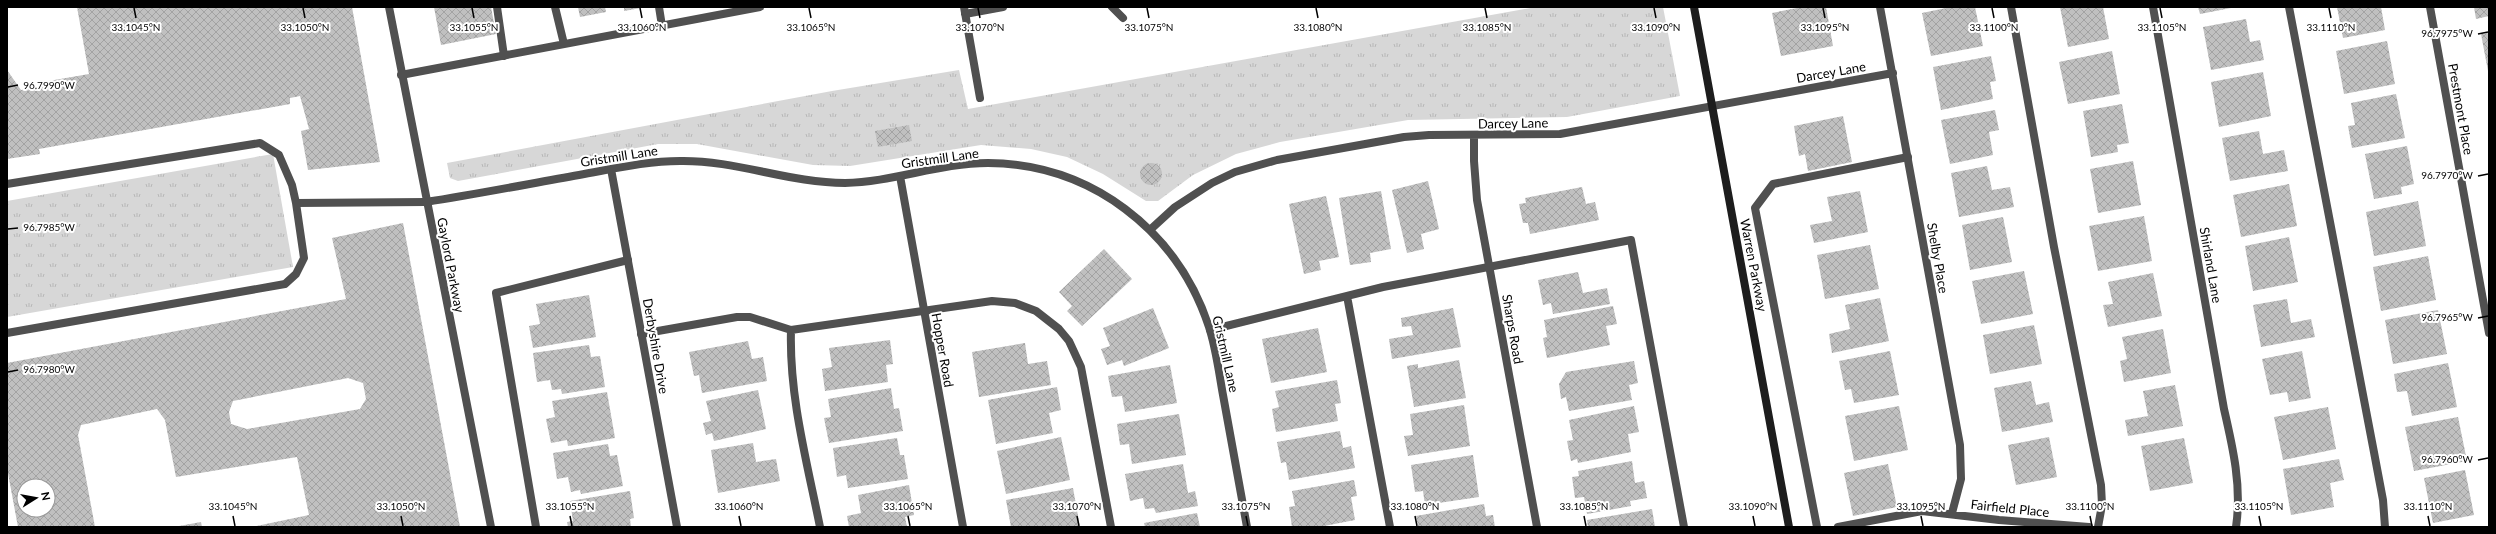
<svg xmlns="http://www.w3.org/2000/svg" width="2496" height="534" font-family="Lato,sans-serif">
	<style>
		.grass { fill: url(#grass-tufts) }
		.building { fill: url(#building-cross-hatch); fill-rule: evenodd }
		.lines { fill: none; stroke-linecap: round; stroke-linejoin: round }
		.service { stroke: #505050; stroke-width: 8 }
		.minor { stroke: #505050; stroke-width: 8 }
		.secondary { stroke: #1d1d1d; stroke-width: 8 }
		.ticks { fill: none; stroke: #000; stroke-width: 1.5 }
		.labels { text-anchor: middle; stroke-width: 4; stroke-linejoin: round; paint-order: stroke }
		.street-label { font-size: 13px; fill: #000; stroke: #fff }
		.ticks-label { font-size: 10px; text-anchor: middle; fill: #000; stroke: #fff; stroke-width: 4; stroke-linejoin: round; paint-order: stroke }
	</style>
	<defs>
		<pattern id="grass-tufts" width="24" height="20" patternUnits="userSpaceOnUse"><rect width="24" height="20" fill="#d7d7d7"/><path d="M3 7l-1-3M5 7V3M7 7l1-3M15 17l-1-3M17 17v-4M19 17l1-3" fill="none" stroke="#b7b7b7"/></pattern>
		<pattern id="building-cross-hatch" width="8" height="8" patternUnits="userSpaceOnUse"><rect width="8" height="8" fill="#c0c0c0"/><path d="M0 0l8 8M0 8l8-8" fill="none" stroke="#a3a3a3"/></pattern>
	</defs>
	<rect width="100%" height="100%" fill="#fff"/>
	<path class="grass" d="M1536,7H1663L1680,96L1567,117L1408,120L1280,142L1236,154L1193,175L1158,201H1146L1103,174L1067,157L1031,149L981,145L850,166L813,165L697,144H658L458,181L450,178L447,163L832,91L959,70L968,109Z
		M273,154L293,267L7,317V201Z"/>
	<path class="building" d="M77,7H352L380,162L308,170L301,131L309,129L300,96L290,98V104L39,149L40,154L7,159V70L21,90L44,86L43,82L89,74Z
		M434,7H491L496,34L441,45Z
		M578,7H605L606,12L580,17Z
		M624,7H641V8L624,11Z
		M1802,7H1826L1833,46L1781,56L1772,13Z
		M1951,7H1975L1983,46L1931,56L1922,13Z
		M2060,7H2103L2109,39L2068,47Z
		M2198,7H2231V8L2200,14Z
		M2337,7H2381L2385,30L2343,38Z
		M2474,7H2489V16L2476,19Z
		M2246,19L2250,42L2260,40L2264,60L2211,70L2203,27Z
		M2489,33V71H2488L2481,34Z
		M2387,41L2395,84L2344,94L2336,51Z
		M2112,51L2120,94L2068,104L2059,62Z
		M1991,56L1996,81L1990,82L1993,99L1941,110L1933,67Z
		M2263,72L2271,116L2219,127L2211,82Z
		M2396,94L2405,138L2352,148L2348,126L2355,125L2351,103Z
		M2122,104L2129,143L2117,145L2118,152L2091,157L2083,111Z
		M1995,110L1999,130L1989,132L1993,155L1950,164L1941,120Z
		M1843,116L1852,162L1808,171L1805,154L1799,156L1794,126Z
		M909,125L912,141L878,147L875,131Z
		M2259,131L2263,154L2284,150L2288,171L2230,181L2222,138Z
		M2407,146L2414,184L2401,187L2402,194L2374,199L2365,154Z
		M2133,161L2141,205L2098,213L2090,169Z
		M1140 174a11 11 0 1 1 22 0a11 11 0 1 1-22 0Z
		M1987,166L1992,190L2010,187L2014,207L1959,217L1951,173Z
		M1428,181L1439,229L1421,234L1424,249L1407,253L1392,190Z
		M2289,184L2297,226L2241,237L2233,195Z
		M1582,187L1586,204L1595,202L1599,220L1530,234L1528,223H1523L1519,204L1526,203L1525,198Z
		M1381,191L1391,249L1370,253L1371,262L1350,265L1339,198Z
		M1860,191L1868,232L1814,243L1810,225L1832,221L1827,197Z
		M1326,196L1339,257L1319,261L1321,270L1304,274L1289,204Z
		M2418,201L2426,246L2374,256L2366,212Z
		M2144,216L2152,261L2098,271L2089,226Z
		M2003,217L2012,262L1970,270L1962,225Z
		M403,223L460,527H252L309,515L297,457L176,477L165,420L157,409L81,425L78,435L95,527H18L7,468V363L346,299L332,238ZM348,378L363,383L366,399L360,409L247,429L231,424L229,412L233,401ZM24,486H48V510H24Z
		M2289,237L2298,282L2253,291L2245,246Z
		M1870,245L1879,289L1825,299L1817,255Z
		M1104,249L1132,279L1082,326L1067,311L1072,306L1059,292Z
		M2428,256L2436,300L2381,311L2373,267Z
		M2024,271L2033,314L1981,324L1972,281Z
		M1578,272L1583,293L1607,288L1610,304L1553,314L1551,303L1543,305L1538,280Z
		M2153,273L2162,316L2108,327L2103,305L2113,304L2108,282Z
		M589,295L596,337L533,348L529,326L540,324L536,304Z
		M1880,298L1889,341L1832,353L1829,334L1850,329L1845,305Z
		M2287,299L2291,323L2311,319L2315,337L2261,347L2253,305Z
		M1613,306L1617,324L1606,326L1610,345L1547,358L1543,338L1547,337L1544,320Z
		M1153,308L1169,348L1124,366L1122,360L1107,365L1101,349L1110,346L1103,328Z
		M1453,308L1461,347L1392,359L1389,339L1413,335L1411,326L1402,327L1401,318Z
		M2438,310L2447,354L2393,364L2385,320Z
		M2034,325L2042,364L1990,374L1983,335Z
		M1318,328L1327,372L1271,383L1262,339Z
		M2163,329L2171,373L2124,382L2120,361L2127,359L2122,337Z
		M890,340L893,364L886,365L888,382L825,391L822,369L832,367L829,348Z
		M748,341L752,359L763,357L767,381L702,393L699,375L694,376L689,352Z
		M1025,343L1028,364L1047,361L1051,385L979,397L972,352Z
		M589,345L591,357L600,356L605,387L562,394L561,389L552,390L550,380L537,382L533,353Z
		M1890,351L1899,395L1854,403L1851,389L1845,390L1839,361Z
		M2302,351L2311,398L2289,402L2287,392L2270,395L2262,359Z
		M1459,360L1466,398L1414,407L1407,366L1418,364V368Z
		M1634,361L1638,383L1629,385L1632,400L1569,411L1566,397L1561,399L1559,384L1566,372Z
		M2448,363L2457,407L2412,416L2407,391L2397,392L2394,374Z
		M1170,365L1177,403L1125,412L1122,396L1112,397L1108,376Z
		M1337,380L1341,403L1335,404L1338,421L1276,432L1272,409L1279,407L1275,391Z
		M2031,381L2036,405L2049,402L2053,422L2002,432L1994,388Z
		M2175,385L2183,426L2128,436L2125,420L2148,416L2143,391Z
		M1057,387L1061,410L1049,413L1053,433L996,444L988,400Z
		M891,388L894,409L899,408L903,431L829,443L824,418L831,417L828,399Z
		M758,390L766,429L714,441L712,433L706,435L703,423L711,421L706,401Z
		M607,392L615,438L568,446L567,440L551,443L546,419L555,417L552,401Z
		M1464,405L1470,446L1408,456L1404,436L1413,435L1410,414Z
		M1634,406L1639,432L1628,434L1631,452L1578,463L1577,459L1571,461L1567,441L1573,440L1569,420Z
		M1899,406L1908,450L1854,461L1845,416Z
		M2328,407L2336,449L2283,460L2274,417Z
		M1179,414L1186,455L1132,464L1129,444L1120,445L1117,424Z
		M2458,417L2467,461L2414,471L2405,427Z
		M1340,431L1343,448L1351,446L1355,468L1289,480L1286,462L1281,463L1277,442Z
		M1061,437L1070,480L1006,494L997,451Z
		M2049,437L2057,477L2016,485L2008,445Z
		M897,438L900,455H904L908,479L848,488L846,475L837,477L833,448Z
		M2184,438L2193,483L2150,491L2141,446Z
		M753,443L756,462L776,459L780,481L718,493L711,450Z
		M608,444L610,456L617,455L623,486L581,494L580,490L571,492L568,477L557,479L553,453Z
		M1473,455L1479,497L1425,505L1423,491L1415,492L1411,465Z
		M2339,459L2344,480L2330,483L2334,507L2291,515L2283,469Z
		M1632,461L1635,483L1644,481L1647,498L1630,501L1631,506L1587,514L1584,497L1575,498L1572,477L1579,476L1578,471Z
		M1183,464L1188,493L1195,491L1198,506L1156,513L1154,508L1145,509L1143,498L1130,501L1125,474Z
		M1888,464L1897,507L1853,516L1844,473Z
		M2465,470L2474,515L2433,523L2424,478Z
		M1354,480L1357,496L1351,497L1355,520L1319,527H1292L1289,507L1295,506L1292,491Z
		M909,485L914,515L905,517L907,527H849L847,516L861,513L858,495Z
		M1073,488L1080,527H1011L1006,500Z
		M630,491L634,518L630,519L631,527H568L567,522L573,521L570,501Z
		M1484,504L1486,516L1493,515L1495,527H1418L1416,516Z
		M1652,509L1655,527H1588L1587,520Z
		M1197,513L1200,527H1145L1144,523Z
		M201,522L202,527H179V526Z"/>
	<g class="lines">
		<path class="service" d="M497,7L504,56
			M555,7L564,44
			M659,7L662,26
			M964,7L980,98
			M2011,7L2054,247L2101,485L2102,505L2098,527
			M2289,7L2373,447L2383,500L2385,527
			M965,14L1003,7
			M401,75L760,7
			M7,184L260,143L279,155L292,185L296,203L304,258L296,274L285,284L7,333
			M296,203L426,202
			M1347,296L1390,527
			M791,330C789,396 807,462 820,527
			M1210,330L1383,287L1631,240L1684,527
			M641,334L737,317H750L791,330L992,301L1015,303L1036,311L1059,329L1069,341L1081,367L1111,527
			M536,527L496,293L628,260
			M1817,527L1755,208L1773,184L1908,157"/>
		<path class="minor" d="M389,7L491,527
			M1112,7L1123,18
			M1880,7L1960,445L1961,479L1952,513
			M2153,7L2224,409C2233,448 2242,487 2236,527
			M2430,7L2489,333
			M1474,135V161L1477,200L1537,527
			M611,169L677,527
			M900,176L963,527
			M426,202C478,194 528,184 579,175C613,169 646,161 680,161C736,160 789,183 845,183C893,182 940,163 988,163C1091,164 1177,230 1209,327C1216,348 1219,373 1223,395C1231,439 1239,483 1247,527
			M1151,229L1175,207L1212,183L1235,172L1277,160L1404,137L1429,135L1560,134L1893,73
			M1838,527L1922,511L1999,520L2089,527"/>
		<path class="secondary" d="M1694,7L1789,527"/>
	</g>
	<path class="ticks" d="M134,8L136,18M303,8L305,18M472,8L474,18M640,8L642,18M809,8L811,18M978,8L980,18M1147,8L1149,18M1316,8L1318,18M1485,8L1487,18M1654,8L1656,18M1823,8L1825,18M1992,8L1994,18M2160,8L2162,18M2329,8L2331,18M2478,34L2488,32M8,87L18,85M2478,176L2488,174M8,229L18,228M2478,318L2488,316M8,372L18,370M2478,460L2488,458M233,516L235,526M401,516L403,526M570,516L572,526M739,516L741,526M908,516L910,526M1077,516L1079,526M1246,516L1248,526M1415,516L1417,526M1584,516L1586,526M1753,516L1755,526M1921,516L1923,526M2090,516L2092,526M2259,516L2261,526M2428,516L2430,526"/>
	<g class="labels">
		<g class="street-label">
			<text transform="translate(1831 72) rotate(-10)" y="5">Darcey Lane</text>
			<text transform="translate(2461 109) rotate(80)" y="5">Prestmont Place</text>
			<text transform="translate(1513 123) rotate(-1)" y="5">Darcey Lane</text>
			<text transform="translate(619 156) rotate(-9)" y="5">Gristmill Lane</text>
			<text transform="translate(940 158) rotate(-8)" y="5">Gristmill Lane</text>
			<text transform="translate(1938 258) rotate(80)" y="5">Shelby Place</text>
			<text transform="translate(451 265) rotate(79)" y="5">Gaylord Parkway</text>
			<text transform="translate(1754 265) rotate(79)" y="5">Warren Parkway</text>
			<text transform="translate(2211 265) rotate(80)" y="5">Shirland Lane</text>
			<text transform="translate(1513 329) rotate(80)" y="5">Sharps Road</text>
			<text transform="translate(656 346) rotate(80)" y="5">Derbyshire Drive</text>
			<text transform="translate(943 350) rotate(80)" y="5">Hopper Road</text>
			<text transform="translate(1226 354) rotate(77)" y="5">Gristmill Lane</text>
			<text transform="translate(2010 508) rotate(6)" y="5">Fairfield Place</text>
		</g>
	</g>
	<g class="ticks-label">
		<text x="136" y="31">33.1045°N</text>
		<text x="305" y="31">33.1050°N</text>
		<text x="474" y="31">33.1055°N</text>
		<text x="642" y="31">33.1060°N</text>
		<text x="811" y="31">33.1065°N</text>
		<text x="980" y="31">33.1070°N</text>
		<text x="1149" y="31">33.1075°N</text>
		<text x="1318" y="31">33.1080°N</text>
		<text x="1487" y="31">33.1085°N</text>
		<text x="1656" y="31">33.1090°N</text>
		<text x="1825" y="31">33.1095°N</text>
		<text x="1994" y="31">33.1100°N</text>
		<text x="2162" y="31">33.1105°N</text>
		<text x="2331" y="31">33.1110°N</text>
		<text x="2447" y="37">96.7975°W</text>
		<text x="49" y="89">96.7990°W</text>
		<text x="2447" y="179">96.7970°W</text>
		<text x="49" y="231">96.7985°W</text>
		<text x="2447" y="321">96.7965°W</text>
		<text x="49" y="373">96.7980°W</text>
		<text x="2447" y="463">96.7960°W</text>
		<text x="233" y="510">33.1045°N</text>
		<text x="401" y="510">33.1050°N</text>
		<text x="570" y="510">33.1055°N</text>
		<text x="739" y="510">33.1060°N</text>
		<text x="908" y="510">33.1065°N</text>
		<text x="1077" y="510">33.1070°N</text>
		<text x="1246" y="510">33.1075°N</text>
		<text x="1415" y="510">33.1080°N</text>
		<text x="1584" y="510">33.1085°N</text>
		<text x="1753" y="510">33.1090°N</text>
		<text x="1921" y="510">33.1095°N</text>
		<text x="2090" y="510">33.1100°N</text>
		<text x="2259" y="510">33.1105°N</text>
		<text x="2428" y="510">33.1110°N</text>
	</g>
	<rect width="2496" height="534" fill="none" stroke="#000000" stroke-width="16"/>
	<g transform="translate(36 498) rotate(79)"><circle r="19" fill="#ffffff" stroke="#999999"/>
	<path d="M0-3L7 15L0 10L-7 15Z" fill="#000000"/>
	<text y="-6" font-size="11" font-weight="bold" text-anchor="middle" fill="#000000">N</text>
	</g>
</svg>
